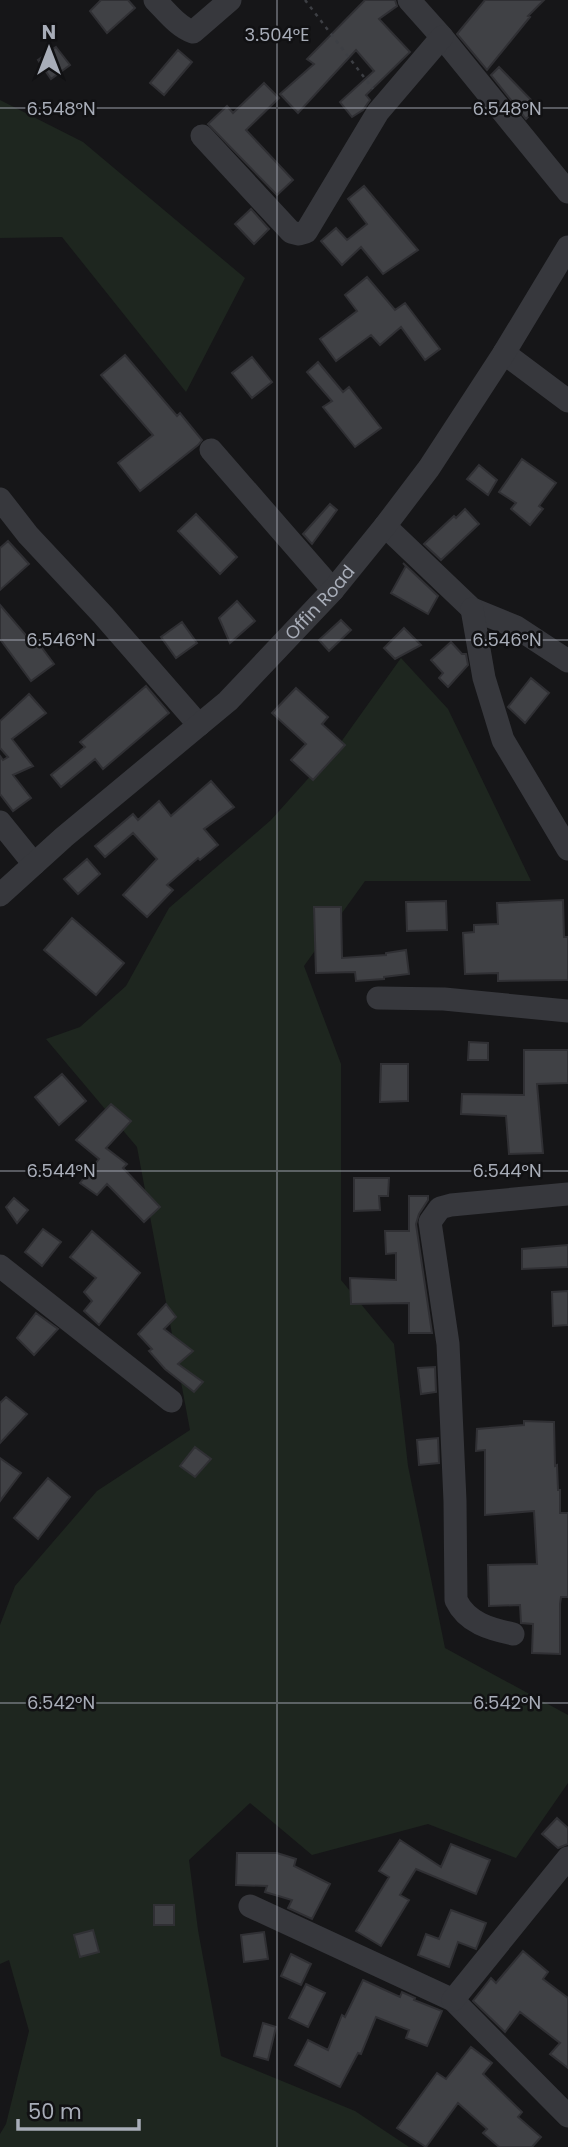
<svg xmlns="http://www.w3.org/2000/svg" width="568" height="2147" font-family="Poppins,sans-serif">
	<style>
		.green { fill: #1e261f }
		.building { fill: #404145; stroke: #303034; stroke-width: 2 }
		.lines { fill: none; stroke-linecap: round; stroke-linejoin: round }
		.path { stroke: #3d3f44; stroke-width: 2.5; stroke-dasharray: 3.5 5; stroke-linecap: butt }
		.minor { stroke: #37383d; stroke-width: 23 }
		.ticks { fill: none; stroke: #a8adb8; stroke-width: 2; stroke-opacity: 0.45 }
		.labels { text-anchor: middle; stroke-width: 5; stroke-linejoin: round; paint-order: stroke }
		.street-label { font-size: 18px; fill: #a8adb8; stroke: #111113 }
		.ticks-label { font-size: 18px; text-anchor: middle; fill: #a8adb8; stroke: #111113; stroke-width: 5; stroke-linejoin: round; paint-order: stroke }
	</style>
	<rect width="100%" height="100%" fill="#161618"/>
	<path class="green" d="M0,100L83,142L245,278L186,392L62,237L0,238Z
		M401,658L448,709L531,881H365L304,966L341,1064V1280L394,1344L408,1466L445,1648L568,1715V1783L516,1858L428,1824L312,1855L250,1803L189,1860L198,1930L221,2056L355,2111L409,2147H0V2134L6,2124L29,2031L9,1960L0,1964V1625L15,1586L97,1491L190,1430L137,1147L46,1039L80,1027L126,986L169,908L271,820L341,742Z"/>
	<path class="building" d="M101,0H128L135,8L107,33L90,11Z
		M365,0H395L397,6L379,19L410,52L366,95L370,100L363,110L352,117L340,102L374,71L356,50L298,113L280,94L314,64L307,59Z
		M485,0H544L528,16L530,17L487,70L457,34Z
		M56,47L70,65L51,79L38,60Z
		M178,50L192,62L164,95L150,83Z
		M499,67L538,107L526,119L491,75Z
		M264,83L279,98L246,130L293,180L277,195L208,124L227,106L233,113Z
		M364,186L418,250L383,274L361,247L342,265L321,241L336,228L347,240L367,224L348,199Z
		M251,209L269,229L254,244L235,224Z
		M367,277L395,310L405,303L440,349L425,360L401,327L380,345L371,335L336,361L320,339L357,311L345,295Z
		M125,355L177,416L180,413L202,440L198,445L140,491L118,463L153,435L101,375Z
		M252,357L272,382L252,398L232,373Z
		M318,362L343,392L349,387L381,428L355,447L323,407L332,401L307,372Z
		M522,459L556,483L539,506L543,509L530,525L511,509L516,503L499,492Z
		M479,465L497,480L488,495L467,479Z
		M330,504L337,510L312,544L303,534Z
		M465,509L479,524L441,560L424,544L454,516L456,518Z
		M196,514L237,557L220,574L178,531Z
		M8,541L29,564L0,590V548Z
		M403,563L438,596L428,614L391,593L406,566Z
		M237,601L255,621L230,643L219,618Z
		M0,605L29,639L33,636L54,664L31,681L0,639Z
		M341,620L351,630L329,651L319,640Z
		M182,622L197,643L176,658L161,637Z
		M404,628L421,645L395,659L384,648Z
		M451,642L462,654H466L468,665L448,687L439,678L443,673L431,660Z
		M531,678L549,693L525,723L508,707Z
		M146,686L169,713L103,769L95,759L61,787L51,775L85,747L80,742Z
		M296,688L328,717L322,724L345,745L313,780L291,760L306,744L272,713Z
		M29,694L46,713L12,739L33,766L13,775L31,798L13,811L0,794V756L3,760L8,757L0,748V721Z
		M211,781L234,807L204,829L218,845L200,860L198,858L167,885L173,890L147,917L123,895L157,859L133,833L105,857L95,846L133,814L138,820L159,801L171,816Z
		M87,859L100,874L78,894L64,879Z
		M563,900L564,937H568V980L498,981V973L465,974L463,933L474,932V925L498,924L497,903Z
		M446,901L447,930L407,931L406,902Z
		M314,907H341L342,958L386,955V953L406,950L409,974L384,977V979L356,981L355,972L316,973Z
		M72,918L124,963L96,995L44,950Z
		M469,1042L488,1043V1060H468Z
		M524,1050H568V1083L537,1084L543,1153L509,1154L506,1116L461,1114L462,1094L524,1095Z
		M381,1064H408V1101L380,1102Z
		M62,1074L86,1101L59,1125L35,1097Z
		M111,1104L131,1121L106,1148L127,1164L123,1168L160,1207L144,1222L107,1184L97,1195L80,1183L99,1159L76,1140Z
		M354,1178H389L388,1196H379L380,1210L354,1211Z
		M409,1196H428V1200L419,1214L416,1224L432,1333H409V1303L351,1304L350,1278L396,1280V1253L386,1254L385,1231H409Z
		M14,1198L28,1210L17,1223L6,1207Z
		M43,1229L61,1242L42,1266L25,1252Z
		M92,1231L140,1273L99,1325L84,1311L92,1301L84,1292L96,1278L70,1257Z
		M568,1245V1267L522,1269V1249Z
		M568,1291V1325L553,1326L552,1292Z
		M166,1304L176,1317L164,1329L193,1351L178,1364L203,1382L194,1392L165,1369L149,1351L152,1349L138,1334Z
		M36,1313L58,1329L34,1355L17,1338Z
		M435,1367L436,1392L421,1394L418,1368Z
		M6,1397L27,1414L0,1443V1403Z
		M524,1421L554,1422L555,1466L557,1465L558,1490H560V1513H568V1597H561L560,1604V1654L532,1653L533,1624L521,1623L520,1605L489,1606L488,1565L537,1564L534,1511L485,1515V1450L476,1451L477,1429L524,1425Z
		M438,1438L439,1463L419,1465L417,1440Z
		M195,1447L211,1459L195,1477L180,1466Z
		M0,1458L21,1473L0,1501Z
		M48,1478L70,1497L38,1539L14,1518Z
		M557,1818L568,1828V1844L558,1848L542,1834Z
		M400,1840L441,1867L451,1844L490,1860L476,1894L416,1869L400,1895L409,1900L381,1946L356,1931L389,1877L379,1871Z
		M237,1853H277L296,1859L294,1866L330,1884L312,1919L288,1908L292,1900L265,1892L267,1886L236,1885Z
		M154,1905H174V1925H154Z
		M451,1910L486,1923L476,1949L458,1942L449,1967L418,1955L426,1934L439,1939Z
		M93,1930L99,1952L80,1957L74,1935Z
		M264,1932L268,1959L244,1962L241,1935Z
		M523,1951L548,1972L543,1979L568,1998V2068L550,2054L560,2043L520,2012L505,2032L473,2001L491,1978L496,1983Z
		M291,1954L311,1964L301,1985L281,1976Z
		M363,1980L400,1997L402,1992L415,1998L414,2000L442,2011L427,2046L406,2038L409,2030L376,2017L361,2054L358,2053L340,2087L295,2065L308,2040L328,2050L342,2015L345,2017Z
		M306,1984L325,1993L308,2027L289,2018Z
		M263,2023L276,2027L268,2060L254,2056Z
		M471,2047L492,2063L483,2074L522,2112L518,2117L541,2137L532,2147H499L483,2133L487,2129L458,2103L426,2147L397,2128L437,2073L446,2079Z"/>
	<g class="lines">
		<path class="path" d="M305,0L373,89"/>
		<g class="minor">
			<path d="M155,0C166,11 178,27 193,32L230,0"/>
			<path d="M409,0L442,37L568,192"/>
			<path d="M202,136L291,232L299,234L306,232L378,112L442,37"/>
			<path d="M504,353L568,401"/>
			<path d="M211,450L333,590"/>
			<path d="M0,499L28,535L103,615L199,725"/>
			<path d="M385,526L472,609L516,627L568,661"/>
			<path d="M472,609L484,678L503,740L568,849"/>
			<path d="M0,822L34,864"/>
			<path id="s1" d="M0,895L64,837L228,701L333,590L385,526L429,468L504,353L568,247"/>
			<path d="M378,998L444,999L568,1011"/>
			<path d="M0,1266L171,1401"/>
			<path d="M513,1634C490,1629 467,1623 456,1600L455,1501L448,1344L430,1222L440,1208L451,1205L568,1194"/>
			<path d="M250,1906L453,2000L568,2116"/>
			<path d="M453,2000L568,1858"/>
		</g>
	</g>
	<path class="ticks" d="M277,0V2147M0,108H568M0,640H568M0,1171H568M0,1703H568"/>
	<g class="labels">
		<g class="street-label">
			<text dy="6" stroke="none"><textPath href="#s1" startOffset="434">Offin Road</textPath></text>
		</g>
	</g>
	<g class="ticks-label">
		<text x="277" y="41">3.504°E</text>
		<text x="61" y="115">6.548°N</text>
		<text x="507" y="115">6.548°N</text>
		<text x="61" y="646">6.546°N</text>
		<text x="507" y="646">6.546°N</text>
		<text x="61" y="1177">6.544°N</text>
		<text x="507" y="1177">6.544°N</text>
		<text x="61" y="1709">6.542°N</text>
		<text x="507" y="1709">6.542°N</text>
	</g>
	<g transform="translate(49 49)" stroke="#111113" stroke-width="5" paint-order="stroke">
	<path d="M0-5L12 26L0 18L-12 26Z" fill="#a8adb8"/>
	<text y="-10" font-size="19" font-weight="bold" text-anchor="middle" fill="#a8adb8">N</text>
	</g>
	<path d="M18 2119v10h121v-10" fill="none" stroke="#a8adb8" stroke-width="3.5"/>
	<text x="28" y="2119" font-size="21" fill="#a8adb8" stroke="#111113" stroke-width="5" paint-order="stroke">50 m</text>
</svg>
